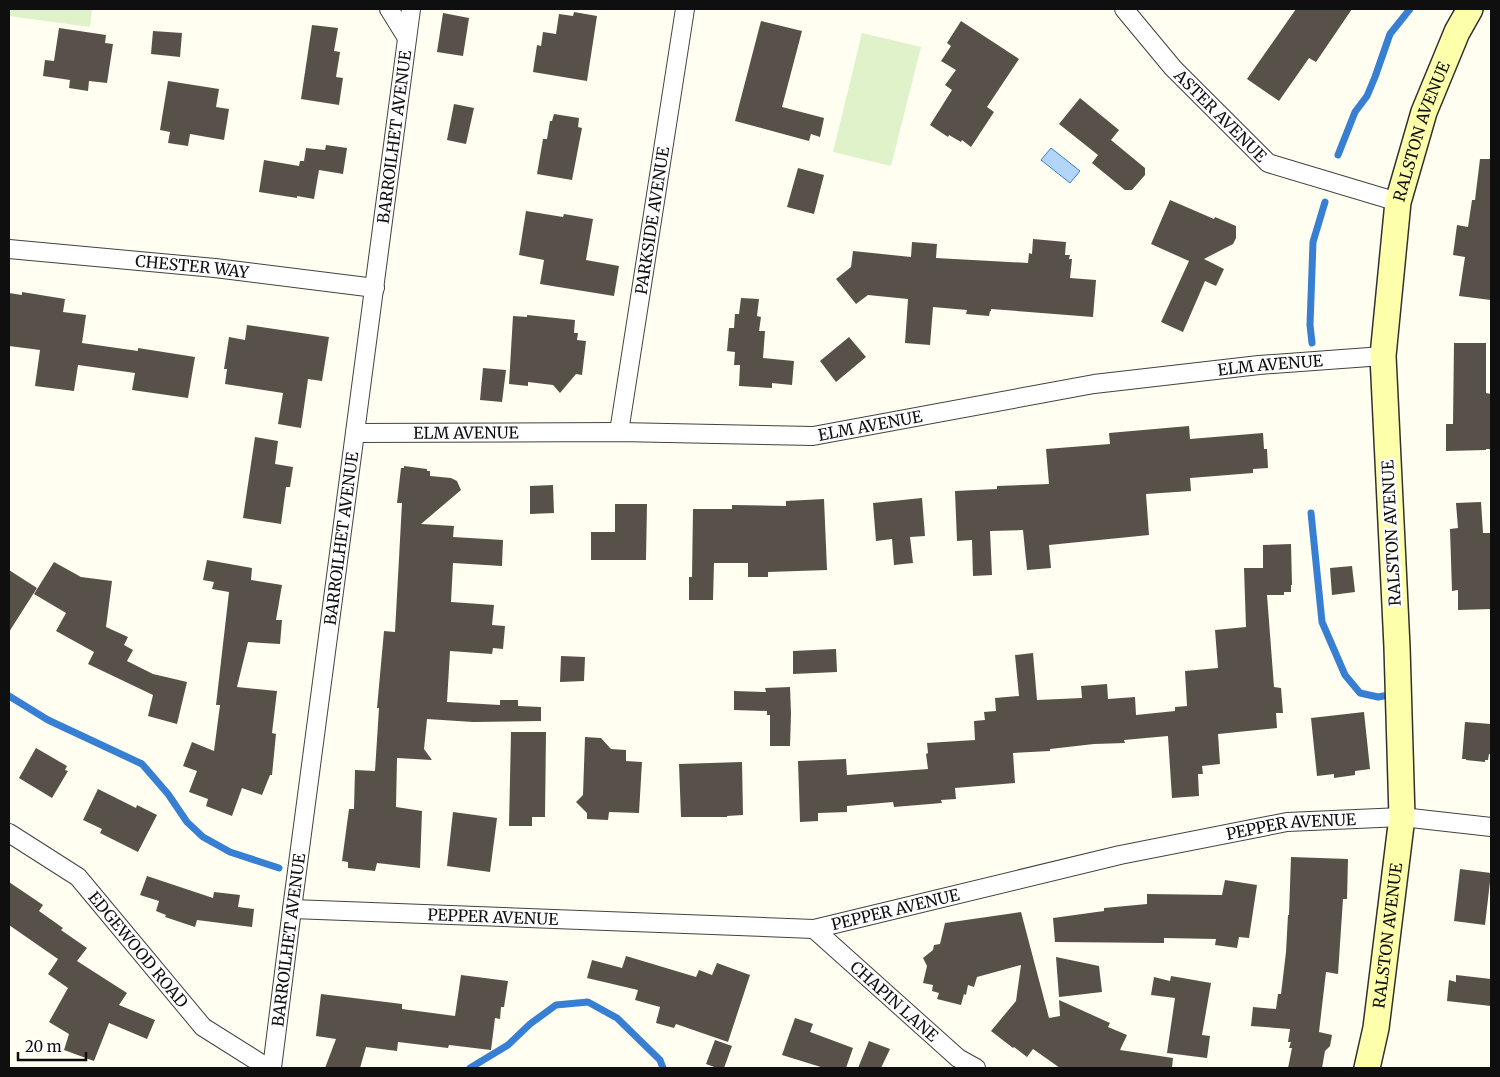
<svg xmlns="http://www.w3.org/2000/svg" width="1500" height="1077" font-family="Merriweather,serif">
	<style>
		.pitch { fill: #dff2ca }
		.water { fill: #b3d5f8; stroke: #377fd2 }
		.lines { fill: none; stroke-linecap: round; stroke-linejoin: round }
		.stream { stroke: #377fd2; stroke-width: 7 }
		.building { fill: #58514a }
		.street-casing { stroke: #424242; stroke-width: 20 }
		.secondary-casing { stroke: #313131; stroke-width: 28 }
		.street { stroke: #fff; stroke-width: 18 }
		.secondary { stroke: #fdffab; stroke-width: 25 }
		.labels { text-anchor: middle; stroke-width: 5; stroke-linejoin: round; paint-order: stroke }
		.street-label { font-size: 16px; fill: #0f0f0f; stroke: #fff }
	</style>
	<rect width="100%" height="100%" fill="#fffef0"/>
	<path class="pitch" d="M9,9H92L90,27L9,16Z
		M862,33L921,47L891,166L833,152Z"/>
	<path class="water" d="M1051,148L1080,171L1070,183L1041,160Z"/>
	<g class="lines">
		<path class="stream" d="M1338,155L1355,112L1367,96L1375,77L1390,34L1410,9
			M1312,343L1310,325L1313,242L1325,202
			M1311,513L1322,622L1345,675L1360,693L1378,697L1389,695
			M9,696L48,720L142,764L168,794L187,822L203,837L230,852L279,868
			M470,1068L508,1045L530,1024L556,1005L588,1002L617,1018L660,1060L663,1068"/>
	</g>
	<path class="building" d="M1296,9H1352L1316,62L1309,58L1279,101L1247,79Z
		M574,12L597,16L587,81L533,72L537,45L541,46L543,32L556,34L559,14L573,16Z
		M443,13L469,18L463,56L437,52Z
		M761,21L802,31L782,107L824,118L820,137L811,134L809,141L735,121Z
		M961,21L1019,59L987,107L994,112L971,147L962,140L961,142L949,135L948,137L930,125L952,90L945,85L956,70L941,61L951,46L947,43Z
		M312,25L338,28L334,51L340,52L336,77L343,78L339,105L301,99Z
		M59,28L106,35L105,43L113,44L107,83L89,81L88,91L69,88L70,80L43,76L45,60L54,61Z
		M153,31L182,33L180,57L151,54Z
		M168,81L219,89L216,107L229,109L224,140L190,134L188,146L168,143L170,132L160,130Z
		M1080,98L1119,130L1111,140L1145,168V175L1132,190H1125L1092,163L1098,155L1059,124Z
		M454,104L474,108L466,144L447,140Z
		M554,114L579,118L578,127L582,128L572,180L537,174L543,139H547L550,121H552Z
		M326,145L347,148L343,174L319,170L314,199L297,196V198L259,192L264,160L299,166L300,161H304L306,148L325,150Z
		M1480,159H1491V300L1459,296L1465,257L1453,255L1457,225L1468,227L1472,200H1475Z
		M798,168L824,175L814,214L787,207Z
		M1170,200L1214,219L1215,217L1236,226V238L1233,244L1204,259L1224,269L1216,286L1205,281L1183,332L1161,322L1189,261L1151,244Z
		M526,211L563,217L564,214L593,219L586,260L619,266L614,296L540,284L544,260L519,255Z
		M1033,239L1066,242L1065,255H1070L1069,259H1072L1070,278L1096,280L1093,317L991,309V311H990L989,316L966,314L967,310L933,307L930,345L905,343L908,299L868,295L856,304L836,279L851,267L853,251L911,257L912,242L937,244L936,258L1028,263L1029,253L1032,254Z
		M22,292L65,299L63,312L86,315L82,343L138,351V348L195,357L188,398L132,390L135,373L78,365L74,391L35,386L40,350L9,346V293L22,295Z
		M741,298L759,299L757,316L761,317L759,331H765L763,358L794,361L792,385L772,383V388L739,386L740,365H734L735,352L727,351L729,328H734L735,314H739Z
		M527,315L575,320L574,333H578L577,340L586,341L582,375L576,374L560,393L553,385L528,382V386L509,384L513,316L527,317Z
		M247,325L329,337L322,381L308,379L301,428L278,424L283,393L225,384L227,369H224L229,337L245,340Z
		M849,337L866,357L836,382L820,361Z
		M1454,343H1486V393L1491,394V449H1486V450L1446,451V424H1453Z
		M483,368L506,370L502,402L480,400Z
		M1189,426L1190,439L1263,433L1264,449H1267L1268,468L1253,469V473L1190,478L1191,491L1146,494L1149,535L1049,545L1051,568L1027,570L1023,530L990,531L992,575L973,576L972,540L957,541L955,491L997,489V486L1049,484L1046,449L1110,444L1109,433Z
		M255,437L278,441L275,464L293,467L290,487H286L281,524L243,518Z
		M404,466L427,469V471H430V476L451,478L457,481L461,490L421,524L454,526L453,537L503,540L502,566L453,563L451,602L494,605L492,625L505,626L503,649L493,648L492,654L450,651L447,702L500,705V700H518V706L541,707V721L473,722L427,719L424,749L432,760L397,758L396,807L422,811L420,868L377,863L375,871L348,868V862L342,861L349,809H354L355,770L375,771L379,708H377L384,631L395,632L402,503H397L401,468H404Z
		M553,485L554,513L530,514V486Z
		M922,498L925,536L910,537L913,563L894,565L892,539L876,541L873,503Z
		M824,499L827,570L768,572V577H748V563H714L713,600H689V577H692L693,509H732V505L786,506V501Z
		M1481,502L1483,533H1491V609L1458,610V590L1452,591L1450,529L1458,528L1456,503Z
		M615,504H647L646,560H591V532H615Z
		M1291,544L1292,585H1291V592H1284V595H1267L1274,687L1281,688L1283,713H1276L1277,728L1218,734L1220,764L1202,766L1203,774H1198L1199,796L1172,798L1168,736L1124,740L1125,743L1094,744L1050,749V751L1013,753L1015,783L955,788L956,799L941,800L942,803L894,807L893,802L847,806V812L818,813V821L800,822L798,761L846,759L847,775L928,769L926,754L928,753L927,743L975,740L974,721L985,720L984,712L996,711L995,698L1019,696L1015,655L1033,653L1037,700L1082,698L1081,686L1107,684L1108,699L1135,697L1136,715L1175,711V707L1187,706L1185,671L1218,668L1215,630L1246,627L1244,568H1263V545Z
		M207,560L252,568L251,580L282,585L276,620H282L280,644L248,642L237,687L277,691L272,733L276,734L272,775H270L262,795L242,788L232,816L206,806L208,799L189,792L197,771L183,766L192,742L214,751L220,705H216L229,592L212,589L214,582L203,580Z
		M54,562L81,577L112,581L106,627L128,637L124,645L133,650L127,661L153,674L187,682L177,724L148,716L153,695L88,664L94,652L56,631L66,613L34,594Z
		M1352,566L1355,592L1332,595L1330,568Z
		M9,570L37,588L9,632Z
		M836,649L837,672L793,674V651Z
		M561,656L585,657L584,681L560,682Z
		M790,687L791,714L790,746H770V715H767V711L734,710V691L766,692L765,688Z
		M1364,712L1370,769L1355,771V775L1334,778V774L1317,776L1311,718Z
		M1465,722L1491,724V754H1489L1488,760H1485V762L1466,760V759H1462Z
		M511,732H546L545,817H532V826H509Z
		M585,737L601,738L611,749L626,750V761L642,762L639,813L609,812L608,820L587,819V813L576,802L583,795Z
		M36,748L67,766L65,770L68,771L52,798L19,778Z
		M742,762L743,815L727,816V817H681L679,764Z
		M98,789L136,808L137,805L157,815L138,852L100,833L102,829L83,820Z
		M453,812L497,818L490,872L447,866Z
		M1291,857L1348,859L1347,899H1343L1338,974L1326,972L1319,1032L1332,1035L1330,1046L1325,1051L1322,1068H1288L1292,1048H1289L1291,1042H1288L1290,1029L1251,1026L1253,1007L1276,1009L1278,994H1281L1286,952L1288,915H1289Z
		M1460,869L1491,873L1485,925L1454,921Z
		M147,876L213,898L214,892L240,895L238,907L254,909L252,927L197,920L195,927L165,917L166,915L156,911L159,901L140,895Z
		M1225,880L1257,885L1249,938L1239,937L1237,948L1215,945L1216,939L1164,938V943L1055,942L1053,918L1104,911V908L1147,904V894L1222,895Z
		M9,882L43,905L39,911L63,928L61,930L87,948L77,961L127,993L119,1005L155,1020L147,1039L109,1023L94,1061L64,1050L69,1034L49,1022L68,988L48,974L58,959L9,925Z
		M1021,912L1049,1018L1060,1016L1059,1000L1110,1023L1108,1027L1127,1035L1120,1050L1173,1058L1172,1068H1060L1033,1049L1027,1057L1014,1047L1013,1048L991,1031L1016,1001L1021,965L977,977L974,987L968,985L966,995L964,994L961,1005L937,999L939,993L932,991L933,985L923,983L927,966L923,958L933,950L934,945L940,944L945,923Z
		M626,956L696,977L699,970L712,975L717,963L750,975L728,1042L676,1024L674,1028L656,1023L660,1007L635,1000L638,990L587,978L592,960L622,968Z
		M1056,957L1099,966L1102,992L1059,997Z
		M461,975L508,981L504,1007H501L500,1019L495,1018L491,1050L449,1045L448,1048L398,1042L397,1051L366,1047L360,1068H325L336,1039L316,1036L321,994L402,1004V1009L455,1016Z
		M1456,975L1491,979V1006L1447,1001L1449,980L1456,982Z
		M1171,976L1211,983L1202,1035L1210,1036L1207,1058L1167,1053L1175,998L1151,995L1154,977L1170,981Z
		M795,1018L813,1024L810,1032L853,1048L846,1068H824L782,1055Z
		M715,1040L732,1046L724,1068H717L706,1064Z
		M869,1041L890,1049L881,1068H858Z"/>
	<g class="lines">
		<defs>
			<g id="street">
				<path d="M389,9L407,38"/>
				<path id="s1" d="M1124,9L1173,68L1268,163L1398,202"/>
				<path id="s2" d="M9,249L215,268L375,288"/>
				<path id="s3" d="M619,432L685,9"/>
				<path id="s4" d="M355,433L619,432L813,436L1094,384L1259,365L1383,356"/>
				<path id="s5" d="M9,833L78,877L203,1027L268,1068"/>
				<path id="s6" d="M292,909L814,929L1120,855L1287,822L1402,817L1491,827"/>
				<path id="s7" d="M814,929L958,1058L976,1068"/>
				<path id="s8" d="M272,1068L292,909L411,9"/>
			</g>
			<g id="secondary">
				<path id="s9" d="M1367,1068L1376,1028L1402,817L1397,647L1383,356L1398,202L1424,112L1457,32L1470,9"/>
			</g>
		</defs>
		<use href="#street" class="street-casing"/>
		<use href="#secondary" class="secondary-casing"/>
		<use href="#street" class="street"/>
		<use href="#secondary" class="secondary"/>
	</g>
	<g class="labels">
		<g class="street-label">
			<text dy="6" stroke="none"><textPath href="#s1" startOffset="144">ASTER AVENUE</textPath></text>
			<text dy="6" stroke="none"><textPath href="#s9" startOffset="944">RALSTON AVENUE</textPath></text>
			<text dy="6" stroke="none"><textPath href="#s8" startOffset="939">BARROILHET AVENUE</textPath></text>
			<text dy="6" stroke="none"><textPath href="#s3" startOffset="214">PARKSIDE AVENUE</textPath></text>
			<text dy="6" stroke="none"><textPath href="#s2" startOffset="184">CHESTER WAY</textPath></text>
			<text dy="6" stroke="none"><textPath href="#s4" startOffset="921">ELM AVENUE</textPath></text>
			<text dy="6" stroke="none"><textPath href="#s4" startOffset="516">ELM AVENUE</textPath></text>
			<text dy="6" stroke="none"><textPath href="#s4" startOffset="111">ELM AVENUE</textPath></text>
			<text transform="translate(1391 533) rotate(-93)" y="6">RALSTON AVENUE</text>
			<text dy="6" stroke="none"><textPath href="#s8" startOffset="534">BARROILHET AVENUE</textPath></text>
			<text dy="6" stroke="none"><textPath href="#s6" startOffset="1011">PEPPER AVENUE</textPath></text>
			<text dy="6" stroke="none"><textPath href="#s6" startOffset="606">PEPPER AVENUE</textPath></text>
			<text dy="6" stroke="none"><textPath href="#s6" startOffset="201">PEPPER AVENUE</textPath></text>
			<text dy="6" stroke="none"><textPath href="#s9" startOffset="134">RALSTON AVENUE</textPath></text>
			<text dy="6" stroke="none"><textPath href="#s8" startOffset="129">BARROILHET AVENUE</textPath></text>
			<text dy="6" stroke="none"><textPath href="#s5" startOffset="176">EDGEWOOD ROAD</textPath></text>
			<text dy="6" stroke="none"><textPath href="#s7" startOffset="108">CHAPIN LANE</textPath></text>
		</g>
	</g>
	<rect width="1500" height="1077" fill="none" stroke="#0f0f0f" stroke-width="20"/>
	<path d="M18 1052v8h68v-8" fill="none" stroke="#0f0f0f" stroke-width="2.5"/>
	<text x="25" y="1052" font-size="15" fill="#0f0f0f" stroke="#ffffff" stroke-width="4" paint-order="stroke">20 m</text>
</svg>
